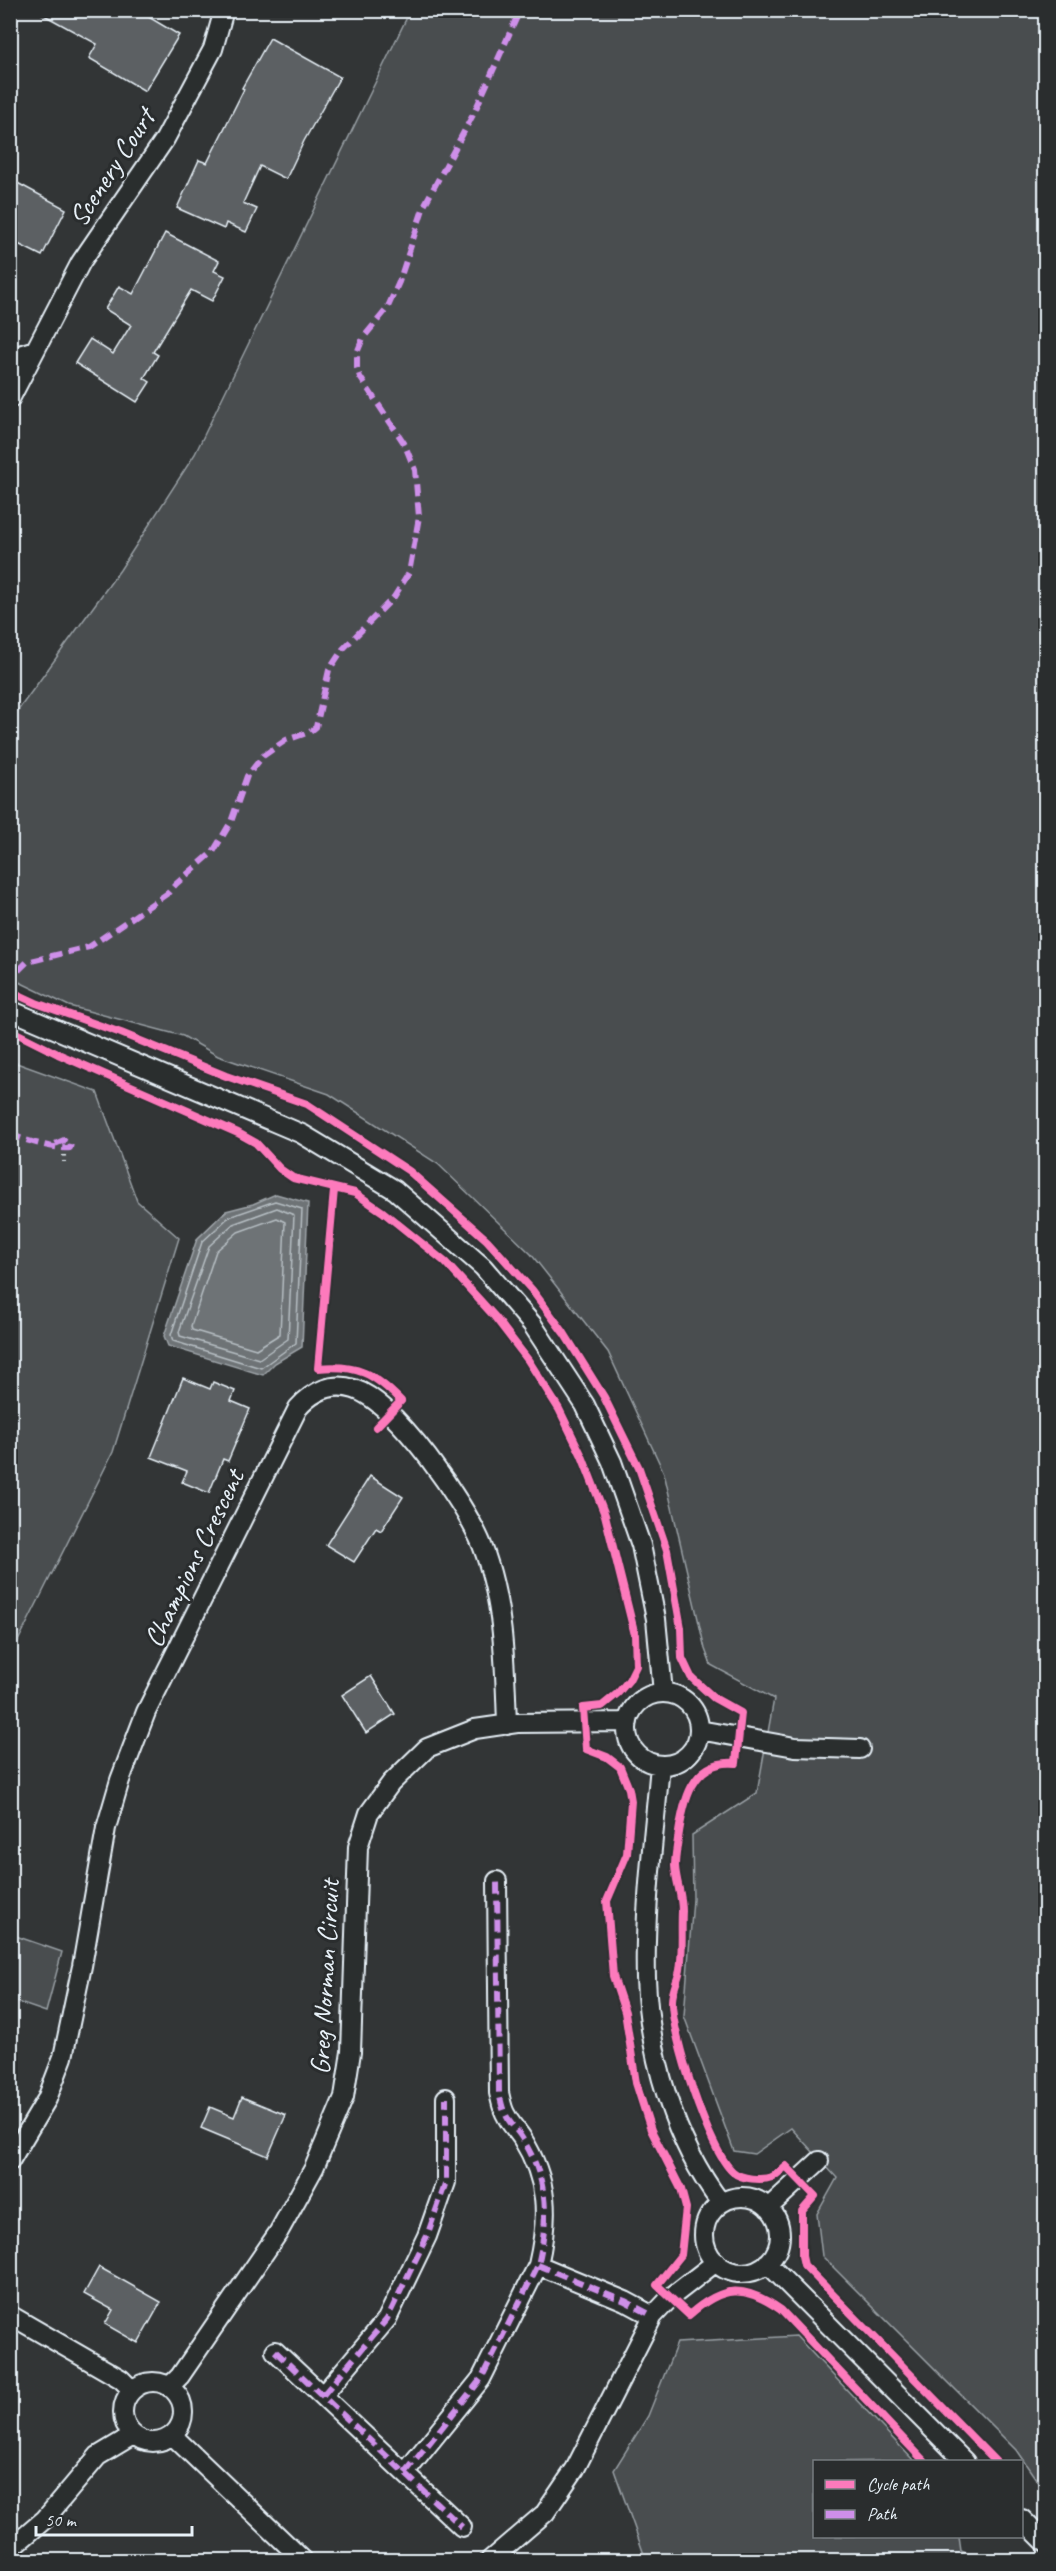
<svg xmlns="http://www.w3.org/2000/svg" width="1056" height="2571" font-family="Caveat,sans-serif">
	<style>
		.green { fill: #494d4f; stroke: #989fa4; stroke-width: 1.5 }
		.water { fill: #6e7376; stroke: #9fa5aa; stroke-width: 1.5 }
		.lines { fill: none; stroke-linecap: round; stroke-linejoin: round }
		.shore { stroke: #b7bfc4; stroke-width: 1.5 }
		.building { fill: #5c6063; stroke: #e8f1f8; stroke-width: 1.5 }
		.minor-casing { stroke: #e8f1f8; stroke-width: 22 }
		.path { stroke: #e8f1f8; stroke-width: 4; stroke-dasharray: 1.5 4.5; stroke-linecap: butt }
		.minor { stroke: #2a2d2e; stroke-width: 18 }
		.quiet { stroke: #ce8fe9; stroke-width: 6; stroke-dasharray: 12 6; stroke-linecap: butt }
		.cycleway-casing { stroke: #2a2d2e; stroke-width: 11 }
		.cycleway { stroke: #fd7abc; stroke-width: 8 }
		.labels { text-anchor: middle; stroke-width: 6; stroke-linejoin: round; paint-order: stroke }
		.street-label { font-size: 28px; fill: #e8f1f8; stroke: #2a2d2e }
	</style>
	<rect width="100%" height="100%" fill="#323536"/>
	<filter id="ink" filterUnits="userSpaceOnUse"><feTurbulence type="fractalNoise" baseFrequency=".0167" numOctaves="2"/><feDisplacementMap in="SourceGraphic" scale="12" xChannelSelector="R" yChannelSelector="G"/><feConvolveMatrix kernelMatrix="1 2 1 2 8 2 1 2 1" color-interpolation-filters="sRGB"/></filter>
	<g filter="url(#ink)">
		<path class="green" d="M410,11H1045V2492L1016,2450L822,2256L817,2214L837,2178L791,2128L754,2154L734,2151L684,2016L693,1899L692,1835L757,1793L774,1699L711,1665L705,1649L664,1473L608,1352L531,1254L438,1164L329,1094L218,1056L183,1036L69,1006L11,978V720L120,570L195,454Z
			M11,1061L97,1092L137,1201L179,1238L113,1452L11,1655Z
			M10,1934L62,1952L46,2012L11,2000Z
			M796,2336L914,2461L814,2462V2536L959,2537L961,2551L984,2560H646L614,2470L648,2416L677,2343Z"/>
		<path class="water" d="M276,1194L308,1203L302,1347L275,1363L263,1375L168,1346L164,1336L197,1239L226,1211L253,1204Z"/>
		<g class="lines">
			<path class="shore" d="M275,1201L302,1209L296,1343L261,1368L173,1341L171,1335L202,1242L229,1217Z
				M277,1208L294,1215L288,1339L259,1359L180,1336L179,1332L209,1246L233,1224Z
				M277,1218L285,1222L280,1334L256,1349L192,1330L191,1326L216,1251L238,1232Z"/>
		</g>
		<path class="building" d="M35,10H137L179,35L145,91L89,58L97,44Z
			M270,38L340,77L304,141L286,179L260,166L243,203L257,209L246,232L226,223L224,229L177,208L199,160L207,163L244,89L242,88Z
			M10,179L66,209L42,256L10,240Z
			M165,233L219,261L214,271L225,276L212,301L191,290L153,352L158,355L144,378L150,382L137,402L75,363L90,339L113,354L131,325L105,309L119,286L133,294Z
			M183,1378L210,1389L213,1382L235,1391L231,1401L250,1409L228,1461L223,1459L209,1493L182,1482L187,1471L151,1457Z
			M370,1476L403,1497L381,1531L376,1528L354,1562L326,1545Z
			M371,1676L395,1714L366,1733L342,1695Z
			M242,2097L286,2115L268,2156L201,2128L210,2107L234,2117Z
			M99,2267L161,2302L138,2343L105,2324L113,2310L84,2294Z"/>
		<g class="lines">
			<defs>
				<path id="minor" d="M10,358L35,350
					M10,399L81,262L165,139L213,49L224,10
					M10,1010L302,1134L395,1190L483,1267L532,1324L585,1405L612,1462L641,1545L656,1619L663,1693
					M627 1729a36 36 0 1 1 72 0a36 36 0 1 1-72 0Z
					M699,1730L795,1747L860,1749
					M660,1765C654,1835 644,1907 646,1978C649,2056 674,2141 721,2203
					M10,2161L47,2099L63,2057L82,1966L106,1828L120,1780L146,1712L298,1408C313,1391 332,1382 354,1389C396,1402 466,1505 482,1545C504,1602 505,1664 507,1725
					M704 2235a38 38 0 1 1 76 0a38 38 0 1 1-76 0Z
					M768,2208L819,2161
					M767,2263L965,2462
					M538,2265L625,2301L653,2316
					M10,2315L121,2379L132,2390
					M275,2351L462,2527
					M123 2412a30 30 0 1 1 60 0a30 30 0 1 1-60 0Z
					M169,2387L180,2376L278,2233L314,2168L344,2097L351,2052L358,1847L369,1813L391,1783L427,1748L475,1729L517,1723L628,1722
					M323,2395L387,2319L427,2236L446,2182V2098
					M172,2435L303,2560
					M405,2473L481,2379L538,2265C549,2217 549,2181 522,2138C517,2130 510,2124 506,2115C502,2109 501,2100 499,2093L497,1881
					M1022,2519L1046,2543
					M10,2549L45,2519L98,2456L133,2435
					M490,2560L545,2513L575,2469L653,2316L671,2297L716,2262"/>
			</defs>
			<use href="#minor" class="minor-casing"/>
			<path class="path" d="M64,1149V1162"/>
			<use href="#minor" class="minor"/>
			<path class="quiet" d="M10,987L19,970L27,962L89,947L168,893L176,884L213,852L231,822L247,776L263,756L286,740L310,732L316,727L329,670L343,649L394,597L409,573L419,517L415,470L404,443L360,377L357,368V353L363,338L387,309L399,282L424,206L474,113L520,10
				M10,1134C22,1140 58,1150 70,1148L71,1143L64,1140L53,1145
				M538,2265L625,2301L653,2316
				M275,2351L462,2527
				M323,2395L387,2319L427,2236L446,2182V2098
				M405,2473L481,2379L538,2265C549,2217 549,2181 522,2138C517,2130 510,2124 506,2115C502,2109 501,2100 499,2093L497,1881"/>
			<defs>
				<path id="cycleway" d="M10,991L36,1003L121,1033L226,1076L307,1104L409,1171L487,1240L532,1290L564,1333L604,1397L639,1468L667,1550L681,1628L682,1658L691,1677L714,1698L741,1713L736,1763C691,1759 683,1803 678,1839C677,1847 675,1857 675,1866C676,1882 682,1895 682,1911C681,1930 683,1951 680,1970C678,1980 672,1991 672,2001C671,2033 709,2152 733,2172C741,2179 762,2181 772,2177C777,2175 782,2169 786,2166L815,2196L802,2211V2256L804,2265L996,2462
					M10,1030L58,1054L238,1133L256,1143L280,1169L293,1178L355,1193L383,1212L445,1262L495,1317L528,1360L559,1409L582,1456L605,1515L635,1635L636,1666L629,1680L618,1693L602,1706L583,1708L586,1749L607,1757L620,1767L629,1789L631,1801L627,1854L607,1901L613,1976L625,2012L636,2083L651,2130L681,2189L686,2208L681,2255L657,2285L689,2315C723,2285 744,2284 781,2310L925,2462
					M334,1190L318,1368C357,1364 375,1374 401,1401L376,1427"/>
			</defs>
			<use href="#cycleway" class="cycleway-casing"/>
			<use href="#cycleway" class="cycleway"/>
		</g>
	</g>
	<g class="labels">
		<g class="street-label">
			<text transform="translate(111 167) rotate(-57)" y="10">Scenery Court</text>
			<text transform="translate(193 1558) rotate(-64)" y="10">Champions Crescent</text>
			<text transform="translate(324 1977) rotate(-87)" y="10">Greg Norman Circuit</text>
		</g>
	</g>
	<rect width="1056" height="2571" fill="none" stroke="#2a2d2e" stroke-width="36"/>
	<rect x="18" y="18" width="1020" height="2535" fill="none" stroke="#e8f1f8" stroke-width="2" filter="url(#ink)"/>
	<rect x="813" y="2460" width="210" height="78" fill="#2a2d2e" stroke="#767b7f" stroke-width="1.5"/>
	<rect x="825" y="2480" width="30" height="9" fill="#fd7abc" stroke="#767b7f" stroke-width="1.5"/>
	<text x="867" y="2490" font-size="18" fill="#e8f1f8">Cycle path</text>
	<rect x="825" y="2510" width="30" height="9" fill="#ce8fe9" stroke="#767b7f" stroke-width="1.5"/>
	<text x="867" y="2520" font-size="18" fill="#e8f1f8">Path</text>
	<path d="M36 2526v9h156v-9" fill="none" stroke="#e8f1f8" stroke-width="3"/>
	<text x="45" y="2526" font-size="18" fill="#e8f1f8" stroke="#2a2d2e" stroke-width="4.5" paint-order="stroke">50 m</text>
</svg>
